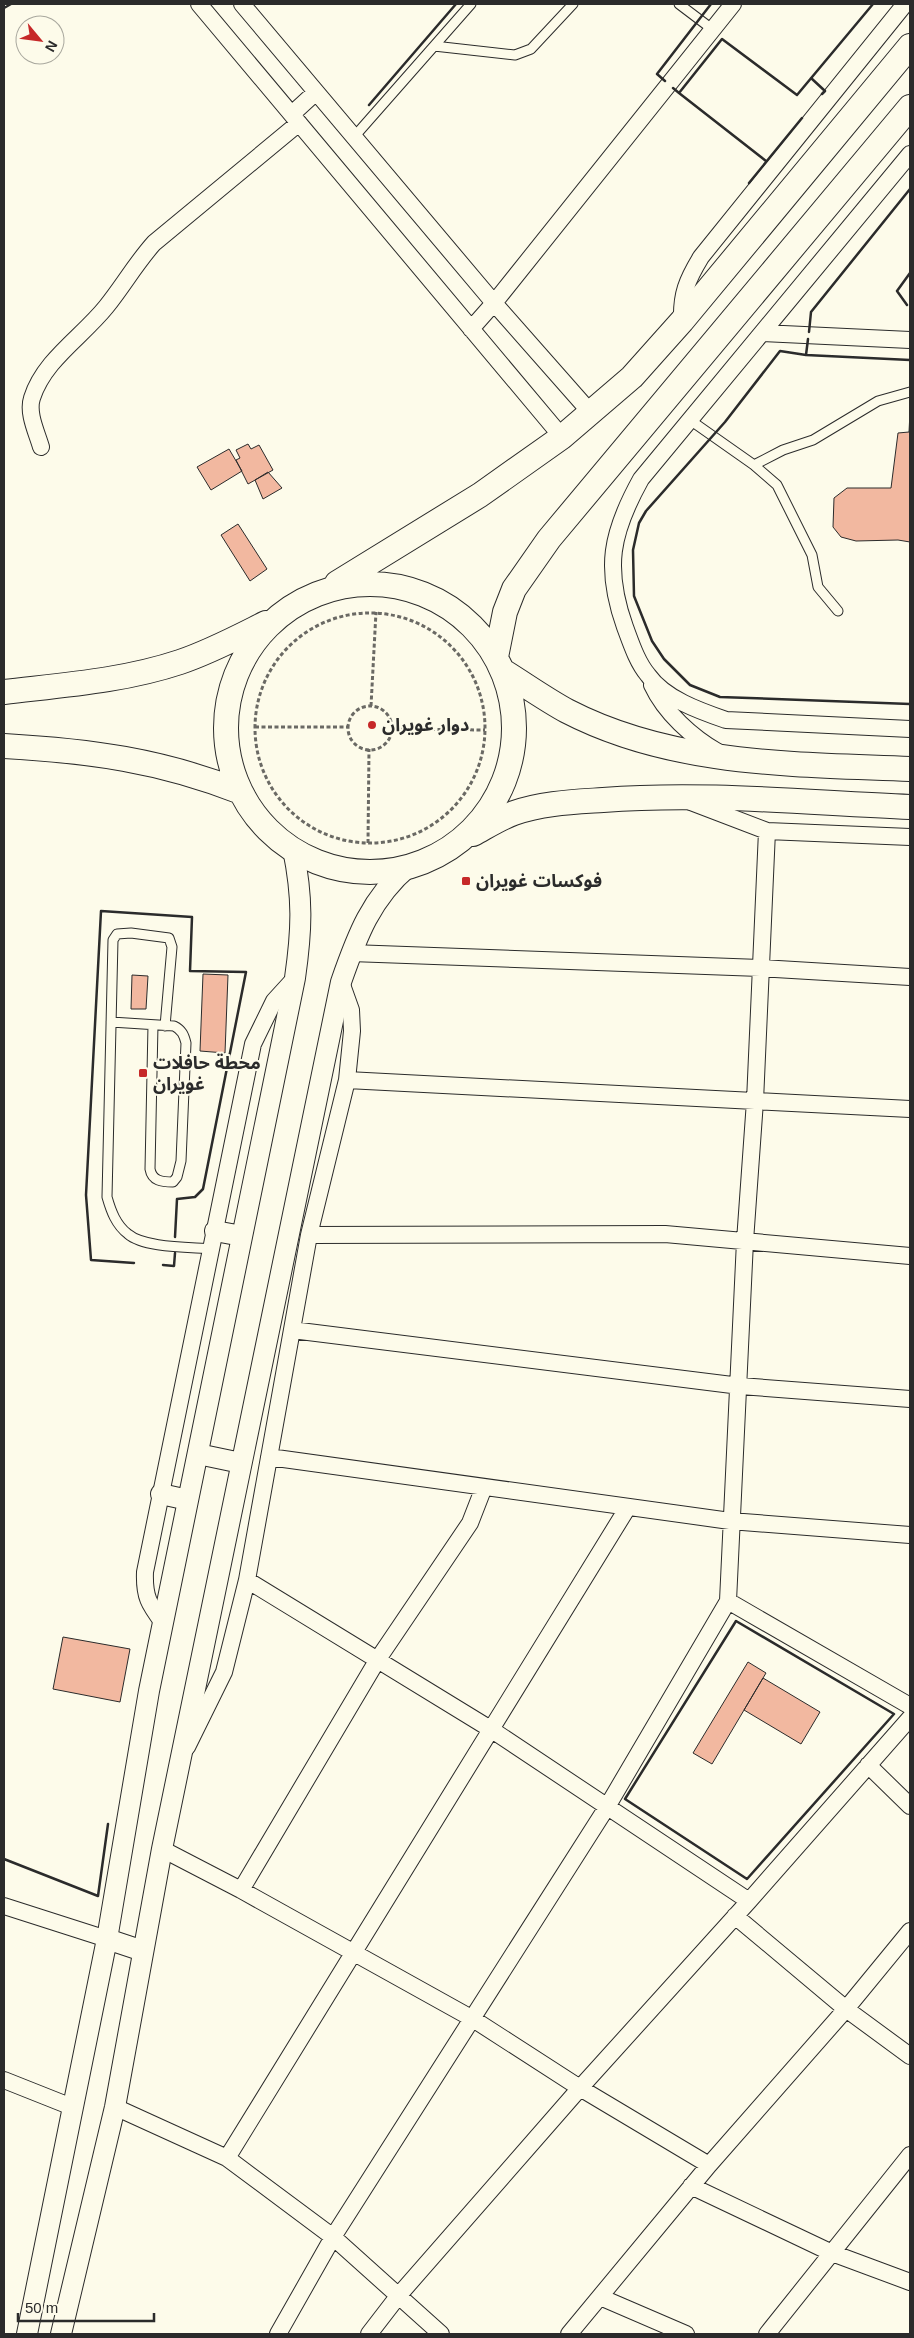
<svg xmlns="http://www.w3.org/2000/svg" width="914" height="2338" font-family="Helvetica,'Noto Sans Arabic',sans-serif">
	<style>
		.building { fill: #f2b8a0; stroke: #2b2b2b }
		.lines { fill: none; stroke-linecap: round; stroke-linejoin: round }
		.service-casing { stroke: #2b2b2b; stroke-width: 11 }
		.minor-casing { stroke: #2b2b2b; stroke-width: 18 }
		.tertiary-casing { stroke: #2b2b2b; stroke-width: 22 }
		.secondary-casing { stroke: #2b2b2b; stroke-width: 26 }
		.path { stroke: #6a6964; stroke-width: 3; stroke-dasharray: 4 2.5; stroke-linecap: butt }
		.service { stroke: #fdfbea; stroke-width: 9 }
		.minor { stroke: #fdfbea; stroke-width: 16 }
		.tertiary { stroke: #fdfbea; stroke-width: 20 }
		.secondary { stroke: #fdfbea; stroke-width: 24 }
		.wall { stroke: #2b2b2b; stroke-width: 2.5 }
		.poi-dot { fill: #c62828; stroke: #fdfbea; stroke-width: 2 }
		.labels { text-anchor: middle; stroke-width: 4; stroke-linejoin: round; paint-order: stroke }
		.poi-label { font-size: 18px; font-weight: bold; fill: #2b2b2b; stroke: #fdfbea; text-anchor: start }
	</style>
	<rect width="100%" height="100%" fill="#fdfbea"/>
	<path class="building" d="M910,412V542L898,540L856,541L841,537L833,527L834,498L847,488H891L898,433L909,432Z
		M248,444L251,449L259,445L273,470L248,484L236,460L240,458L236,450Z
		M229,449L242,471L211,490L197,467Z
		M268,472L282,488L263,499L255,480Z
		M238,524L267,569L250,581L221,535Z
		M203,974L228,975L225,1053L200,1051Z
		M132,975L148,976L146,1009H131Z
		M63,1637L130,1649L120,1702L53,1689Z
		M748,1662L766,1673L712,1764L693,1753Z
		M763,1678L820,1712L801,1744L744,1710Z"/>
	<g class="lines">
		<defs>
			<path id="service" d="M679,4L712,29
				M434,46L515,55L531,49L573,4
				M354,137L471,4
				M690,420L754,465L783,450L813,440L878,401L910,392
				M754,465L777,485L812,555L818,587L838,611
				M111,1022L174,1026C182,1030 184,1035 186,1043L181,1161L177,1177L173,1182C162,1182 152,1181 150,1169L153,1025
				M165,1026L172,947L169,938L131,933L117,934L113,940L107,1197C111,1211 116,1225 128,1234C144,1248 190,1247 212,1249"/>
			<path id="minor" d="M199,4L562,437
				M242,4L494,303L591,413
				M292,114L316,92
				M910,154L641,479C611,533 604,568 625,627C631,643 637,662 648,675C665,699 700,711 726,720L910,729
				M682,321C681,294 687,280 701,257L905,4
				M471,329L494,303L733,4
				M762,333L910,340
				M41,447C37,433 27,413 32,398C44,360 82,337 106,307C123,286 136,263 154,243L299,123
				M652,685C665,713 692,737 718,752
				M691,802L767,831L910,837
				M351,953L760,968L910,977
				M347,1080L910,1109
				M309,1235L665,1234L910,1256
				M292,1330L740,1386L910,1399
				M269,1457L730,1521L910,1535
				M247,1580L492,1730L749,1901
				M728,1601L910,1706
				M163,1623C149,1604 144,1597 145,1572L253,1044L274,1001L295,978
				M187,1747L224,1672L247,1580L309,1235L347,1080L352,1031L351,1010L341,982
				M868,1765L910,1806
				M162,1849L241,1890L473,2019L580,2088L709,2165
				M241,1890L378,1659L470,1523L484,1487
				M4,1906L107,1939
				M735,1916L846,2009L910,2056
				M4,2080L72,2107
				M115,2107L227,2158L333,2237L441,2334
				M227,2158L628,1507
				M691,2186L832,2253L910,2282
				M600,2297L686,2334
				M278,2334L333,2237L607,1807L728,1601L745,1241L755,1101L767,831
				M369,2334L399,2295L580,2088L749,1901L910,1718
				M569,2334L709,2165L846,2009L910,1931
				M767,2334L910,2155"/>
			<path id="tertiary" d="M215,1231L242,1236
				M198,1454L241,1463
				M161,1494L188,1500
				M107,1939L143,1951
				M27,2334L107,1939L149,1691L295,978C302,929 303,898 293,849
				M61,2334L115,2107L162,1849L341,982C357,936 371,898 409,866"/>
			<path id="secondary" d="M337,583L480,495L562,437L632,377L682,321L910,46
				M226 728a144 144 0 1 1 288 0a144 144 0 1 1-288 0Z
				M496,657L505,612L514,589L549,539L910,107
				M503,671C524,684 545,699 567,711C673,766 795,764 910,769
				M4,692C63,685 123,681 180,662C210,652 238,637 266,623
				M4,746C90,751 160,760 241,792
				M473,834C486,827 500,818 514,813C542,803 573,802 603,800C705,792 809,803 910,807"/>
		</defs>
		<use href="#service" class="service-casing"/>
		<use href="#minor" class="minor-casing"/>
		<use href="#tertiary" class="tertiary-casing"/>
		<use href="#secondary" class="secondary-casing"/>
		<path class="path" d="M255 728a115 115 0 1 1 230 0a115 115 0 1 1-230 0Z
			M371,706L376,612
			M348 728a22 22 0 1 1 44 0a22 22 0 1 1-44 0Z
			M255,727H348
			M392,729L485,730
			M368,843L369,749"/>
		<use href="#service" class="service"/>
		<use href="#minor" class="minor"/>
		<use href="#tertiary" class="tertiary"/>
		<use href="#secondary" class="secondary"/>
		<path class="wall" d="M4,8L11,4
			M811,78L825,91L822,94
			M665,81L657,74L711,4
			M673,88L679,93L722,39L797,95L873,4
			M679,93L766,161
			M369,105L456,4
			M749,183L802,118
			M907,305L897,291L910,273
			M809,332L811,312L910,189
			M808,339L806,355L910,360
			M806,355L780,351L725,422L646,511L639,523L633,550L634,596L652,641L664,659L690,685L720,697L910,704
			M134,1263L91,1260L86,1195L101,911L192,917L190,971L246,972L203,1189L195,1197L177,1199L175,1237
			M163,1265L174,1266L175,1253
			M736,1621L894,1714L747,1879L625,1799Z
			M4,1859L98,1896L108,1824"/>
	</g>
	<g class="poi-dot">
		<circle cx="372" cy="725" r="5"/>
		<rect x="461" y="876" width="10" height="10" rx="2.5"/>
		<rect x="138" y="1068" width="10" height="10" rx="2.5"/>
	</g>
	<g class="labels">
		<g class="poi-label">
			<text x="382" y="731">دوار غويران</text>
			<text x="476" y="887">فوكسات غويران</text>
			<text x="153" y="1069">محطة حافلات<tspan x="153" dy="21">غويران</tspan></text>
		</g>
	</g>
	<rect width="914" height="2338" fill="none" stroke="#2b2b2b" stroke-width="10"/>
	<g transform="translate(40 40) rotate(119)"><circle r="24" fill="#fdfbea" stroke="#a9a89e"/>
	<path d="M0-4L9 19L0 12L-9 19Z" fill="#c62828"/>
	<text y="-8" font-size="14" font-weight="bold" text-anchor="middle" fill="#2b2b2b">N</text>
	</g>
	<path d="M18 2313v8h136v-8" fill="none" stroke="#2b2b2b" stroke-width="2.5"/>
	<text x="25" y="2313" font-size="15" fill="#2b2b2b" stroke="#fdfbea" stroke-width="4" paint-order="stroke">50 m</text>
</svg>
